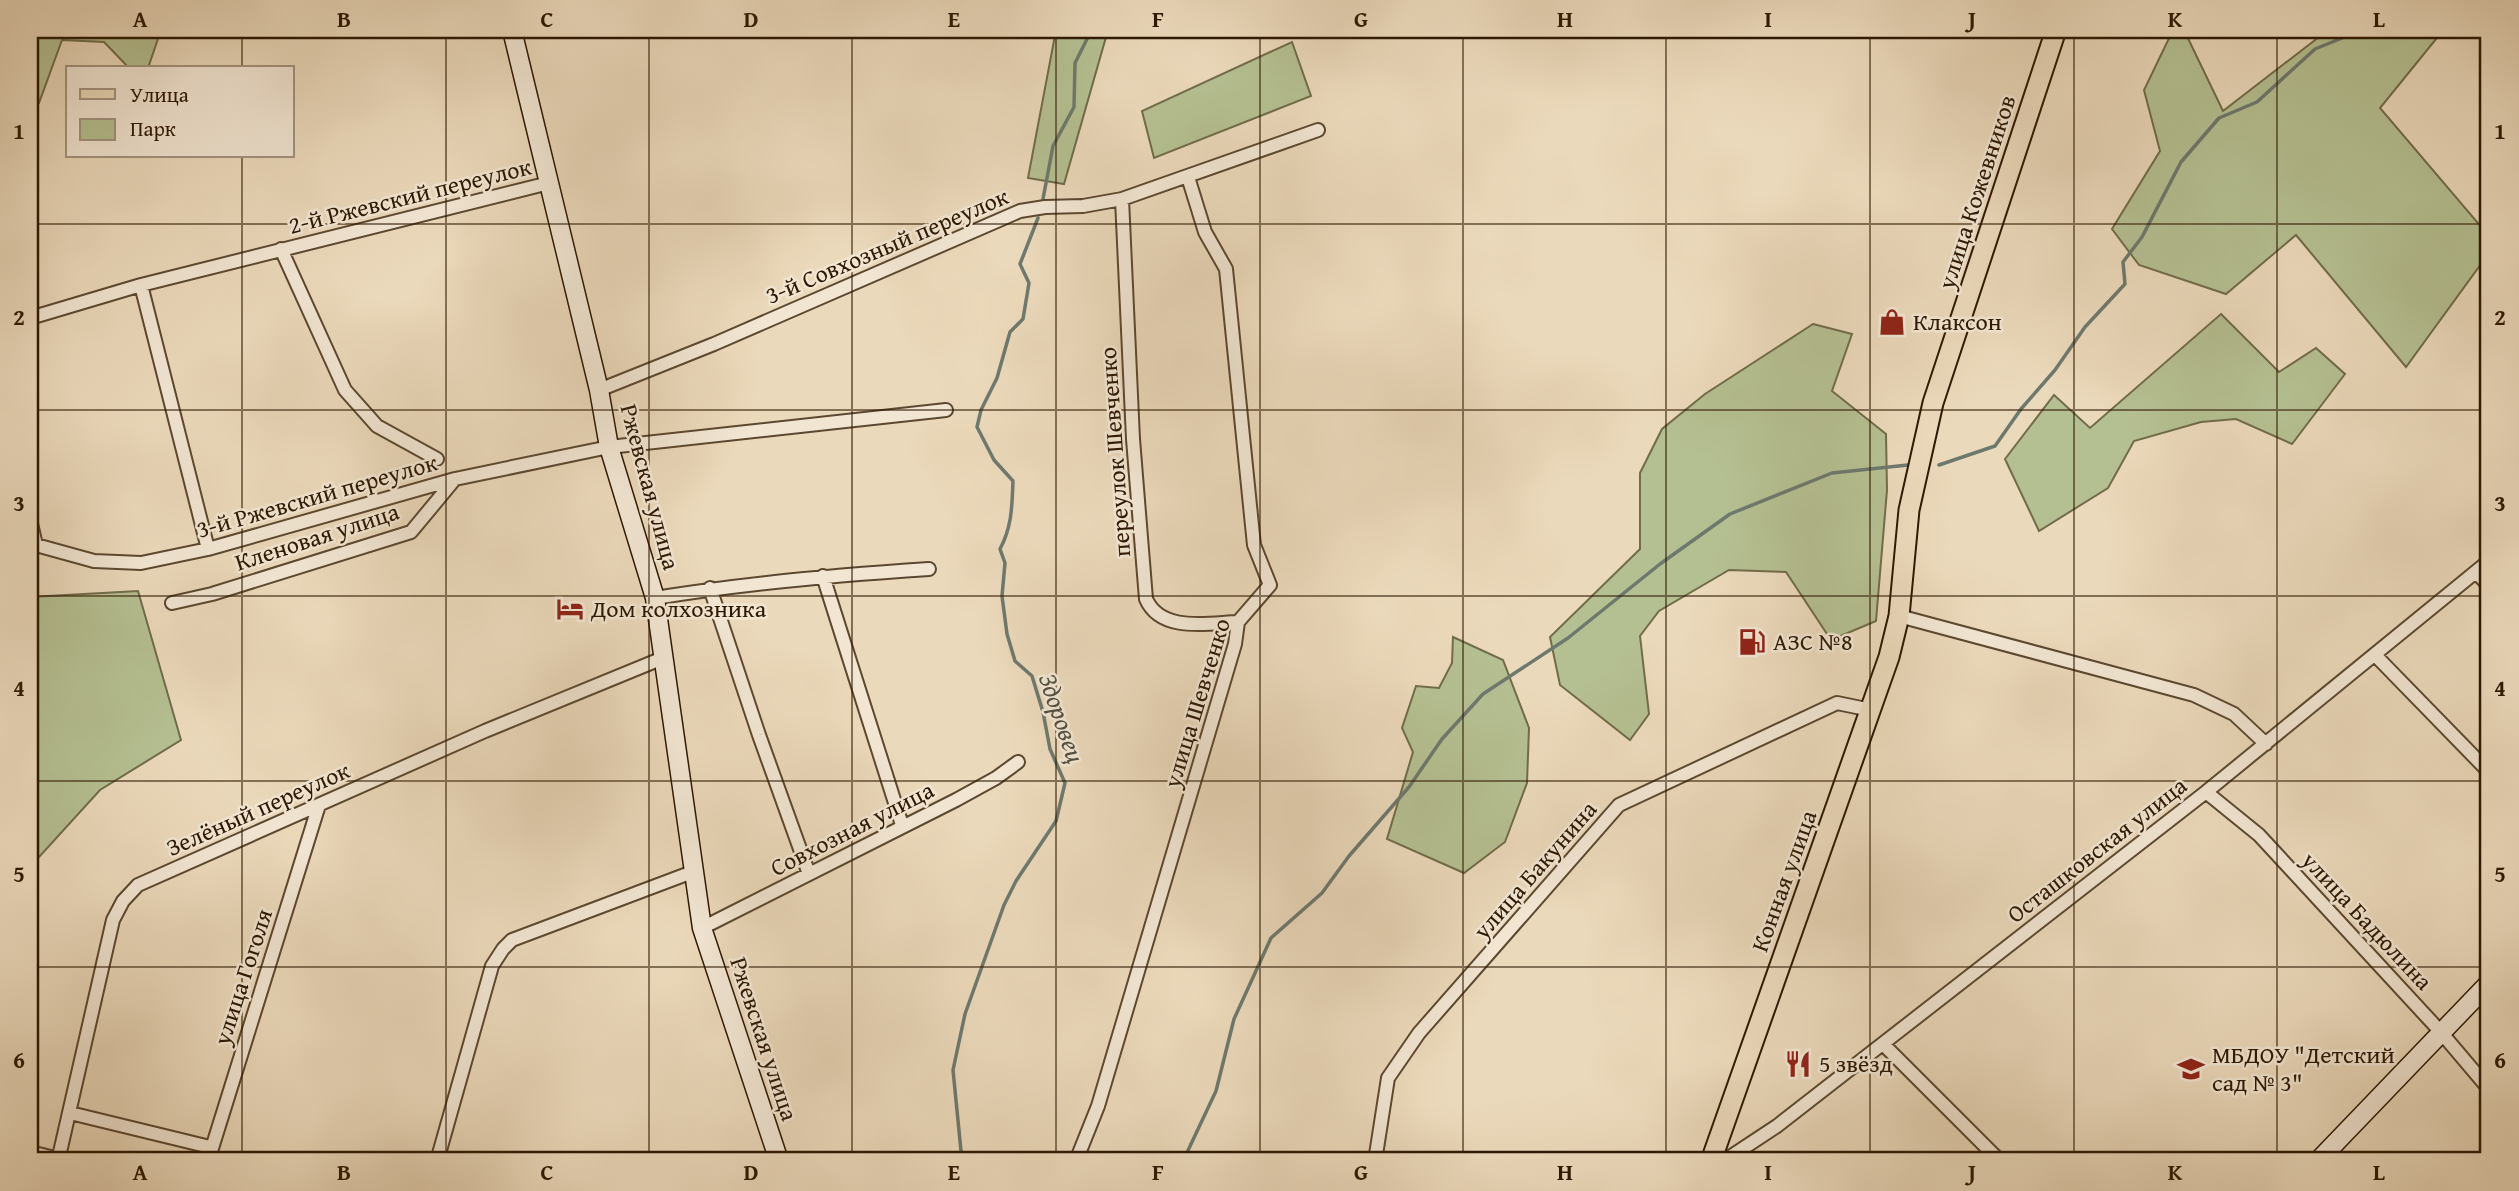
<svg xmlns="http://www.w3.org/2000/svg" width="2519" height="1191" font-family="'Gentium Book Plus',serif">
	<style>
		.green { fill: #b5c092; stroke: #716c4a; stroke-width: 2 }
		.lines { fill: none; stroke-linecap: round; stroke-linejoin: round }
		.stream { stroke: #6e796e; stroke-width: 3.5 }
		.street-casing { stroke: #5c4830; stroke-width: 16 }
		.secondary-casing { stroke: #2d1802; stroke-width: 21 }
		.primary-casing { stroke: #2d1802; stroke-width: 23 }
		.street { stroke: #f2e6d3; stroke-width: 12 }
		.secondary { stroke: #f2e6d3; stroke-width: 18 }
		.primary { stroke: #ebd9bb; stroke-width: 19 }
		.grid { fill: none; stroke: #2d1802; stroke-width: 2; stroke-opacity: 0.55 }
		.labels { text-anchor: middle; stroke-width: 5; stroke-linejoin: round; paint-order: stroke }
		.street-label { font-size: 24px; fill: #2d1802; stroke: #f2e6d3 }
		.poi-label { font-size: 24px; fill: #2d1802; stroke: #f2e6d3; text-anchor: start }
		.water-label { font-size: 26px; font-style: italic; fill: #535041; stroke: #f2e6d3 }
		.neatline { fill: none; stroke: #2d1802; stroke-width: 2.5 }
		.grid-label { font-size: 23px; text-anchor: middle; font-weight: bold; fill: #2d1802 }
	</style>
	<rect width="100%" height="100%" fill="#ebd9bb"/>
	<filter id="stains"><feTurbulence type="fractalNoise" baseFrequency=".00286" numOctaves="4"/><feColorMatrix values="0 0 0 0 .2 0 0 0 0 .09 0 0 0 0 .02 0 0 0 .5 -.17"/></filter>
	<radialGradient id="worn" r=".72"><stop offset=".6" stop-color="#630" stop-opacity="0"/><stop offset="1" stop-color="#630" stop-opacity=".3"/></radialGradient>
	<path class="green" d="M30,30H161L148,68H129L104,42L62,40L39,103L30,107Z
		M1056,30H1108L1064,184L1028,178Z
		M2173,30H2184L2223,111L2328,30H2447L2436,39L2380,108L2489,236V253L2406,367L2296,235L2226,294L2139,265L2112,229L2160,151L2144,90Z
		M1292,42L1311,96L1154,158L1142,111Z
		M2221,314L2279,372L2316,348L2345,374L2292,444L2236,419L2201,422L2134,441L2108,488L2039,531L2005,459L2054,395L2090,428Z
		M1813,324L1852,334L1832,391L1886,434L1887,490L1876,621L1831,640L1786,572L1729,570L1659,611L1640,636L1649,714L1630,740L1560,685L1550,637L1640,549V473L1662,429L1705,394Z
		M138,591L181,740L100,790L30,867V597Z
		M1453,637L1503,660L1529,728L1527,783L1505,842L1464,873L1387,839L1413,752L1402,728L1416,686L1439,688L1452,663Z"/>
	<g class="lines">
		<path class="stream" d="M1043,199L1053,146L1074,107L1075,63L1087,39L1088,30
			M1939,465L1995,446L2021,409L2055,370L2085,327L2125,284L2123,262L2142,237L2181,162L2219,118L2257,102L2315,49L2362,30
			M962,1161L953,1070L965,1014L1004,905L1016,881L1056,821L1065,783L1050,749L1043,712L1032,676L1015,661L1007,634L1002,596L1005,563L1000,549C1012,527 1012,506 1013,481L994,460L977,427L981,410L997,378L1010,332L1023,319L1029,283L1020,264L1038,218
			M1183,1161L1216,1091L1234,1019L1271,938L1322,893L1349,856L1409,787L1442,739L1483,694L1568,638L1660,564L1730,514L1832,473L1908,465"/>
		<defs>
			<path id="street" d="M1122,199L1133,439L1146,599C1161,633 1208,623 1238,622
				M281,249L345,390L377,426L437,459
				M141,285L208,549
				M30,318L141,285L549,183
				M599,390L714,344L1020,211L1045,207L1083,206L1122,199L1318,130
				M30,519L36,545L94,561L141,563L208,549L455,479L609,447L946,410
				M2476,572L2489,586
				M823,576L902,825
				M710,588L759,735L809,874
				M655,598C746,583 837,575 929,569
				M172,603L212,594L411,532L455,479
				M1899,616L2194,695L2234,714L2266,744
				M2375,655L2489,772
				M2206,792L2259,835L2439,1030L2489,1089
				M702,928L956,800L996,778L1018,762
				M1883,1044L2000,1161
				M70,1113L210,1147
				M30,1152L59,1159
				M58,1161L113,920L123,901L138,885L485,731L663,658
				M208,1161L319,805
				M437,1161L492,966L503,949L512,940L695,871
				M1076,1161L1098,1106L1235,644L1238,622L1270,585L1254,545L1226,269L1205,232L1188,177
				M1375,1161L1388,1078L1419,1033L1619,805L1837,703L1871,710
				M1724,1161L1777,1126L2206,792L2489,561"/>
			<path id="secondary" d="M512,30L599,390L609,447L655,598L702,928L779,1161
				M2318,1161L2489,983"/>
			<path id="primary" d="M1711,1161L1889,657L1899,616L1909,510L1933,403L2056,30"/>
		</defs>
		<use href="#street" class="street-casing"/>
		<use href="#secondary" class="secondary-casing"/>
		<use href="#primary" class="primary-casing"/>
		<use href="#street" class="street"/>
		<use href="#secondary" class="secondary"/>
		<use href="#primary" class="primary"/>
	</g>
	<path class="grid" d="M242,30V68M446,30V1161M649,30V1161M852,30V1161M1056,30V1161M1260,30V1161M1463,30V1161M1666,30V1161M1870,30V1161M2074,30V1161M2277,30V1161M242,156V1161M30,224H2489M30,410H2489M30,596H2489M30,781H2489M30,967H2489"/>
	<defs>
		<symbol id="shop-bare" viewBox="-9 -9 18 18"><path d="M-5-2.5h2.3a2.7 3.5 0 0 1 5.4 0H5L5.5 6h-11ZM-1.5-2.5h3a1.5 2.3 0 0 0-3 0Z" fill="#8f2418" stroke="#f2e6d3" stroke-width="2.5" paint-order="stroke"/></symbol>
		<symbol id="hotel-bare" viewBox="-9 -9 18 18"><path d="M-6-4.5h1.5V1H6V5H4.5V3h-9V5H-6ZM-4 0a1.8 1.8 0 1 1 3.6 0ZM.5 0V-2.5h3Q6-2.5 6 0Z" fill="#8f2418" stroke="#f2e6d3" stroke-width="2.5" paint-order="stroke"/></symbol>
		<symbol id="fuel-bare" viewBox="-9 -9 18 18"><path d="M-5.5-6h7V0h2V4h1.3V-2.5L3-4.5l.8-.8L6-3V5H2.5V1h-1V6h-7ZM-4.2-4.7v3.2H.2V-4.7Z" fill="#8f2418" stroke="#f2e6d3" stroke-width="2.5" paint-order="stroke"/></symbol>
		<symbol id="restaurant-bare" viewBox="-9 -9 18 18"><path d="M-5-6h1v4h1v-4h1v4h1v-4h1v5L-1.5 .5V6h-2V.5L-5-1ZM5-6V6H3V1.5H1.5Q1.5-4 5-6Z" fill="#8f2418" stroke="#f2e6d3" stroke-width="2.5" paint-order="stroke"/></symbol>
		<symbol id="school-bare" viewBox="-9 -9 18 18"><path d="M0-5L7-2L0 1L-7-2ZM-4 1L0 2.5L4 1V4Q0 6-4 4Z" fill="#8f2418" stroke="#f2e6d3" stroke-width="2.5" paint-order="stroke"/></symbol>
	</defs>
	<g fill-rule="evenodd">
		<use href="#shop-bare" x="1873" y="303" width="38" height="38"/>
		<use href="#hotel-bare" x="551" y="590" width="38" height="38"/>
		<use href="#fuel-bare" x="1733" y="623" width="38" height="38"/>
		<use href="#restaurant-bare" x="1779" y="1045" width="38" height="38"/>
		<use href="#school-bare" x="2172" y="1050" width="38" height="38"/>
	</g>
	<g class="labels">
		<g class="street-label">
			<text transform="translate(1977 192) rotate(-72)" y="8">улица Кожевников</text>
			<text transform="translate(410 196) rotate(-14)" y="8">2-й Ржевский переулок</text>
			<text transform="translate(887 246) rotate(-23)" y="8">3-й Совхозный переулок</text>
			<text transform="translate(1115 452) rotate(-94)" y="8">переулок Шевченко</text>
			<text transform="translate(650 487) rotate(75)" y="8">Ржевская улица</text>
			<text transform="translate(317 496) rotate(-16)" y="8">3-й Ржевский переулок</text>
			<text transform="translate(317 537) rotate(-18)" y="8">Кленовая улица</text>
			<text transform="translate(1197 703) rotate(-73)" y="8">улица Шевченко</text>
			<text transform="translate(258 809) rotate(-24)" y="8">Зелёный переулок</text>
			<text transform="translate(852 829) rotate(-27)" y="8">Совхозная улица</text>
			<text transform="translate(2097 850) rotate(-38)" y="8">Осташковская улица</text>
			<text transform="translate(1535 870) rotate(-49)" y="8">улица Бакунина</text>
			<text transform="translate(1784 881) rotate(-70)" y="8">Конная улица</text>
			<text transform="translate(2367 921) rotate(47)" y="8">улица Бадюлина</text>
			<text transform="translate(243 977) rotate(-72)" y="8">улица Гоголя</text>
			<text transform="translate(764 1039) rotate(72)" y="8">Ржевская улица</text>
		</g>
		<g class="poi-label">
			<text x="1913" y="330">Клаксон</text>
			<text x="591" y="617">Дом колхозника</text>
			<text x="1773" y="650">АЗС №8</text>
			<text x="2212" y="1063">МБДОУ "Детский<tspan x="2212" dy="28">сад № 3"</tspan></text>
			<text x="1819" y="1072">5 звёзд</text>
		</g>
		<g class="water-label">
			<text transform="translate(1062 718) rotate(71)" y="9">Здоровец</text>
		</g>
	</g>
	<rect width="2519" height="1191" fill="none" stroke="#ebd9bb" stroke-width="77"/>
	<rect x="66" y="66" width="228" height="91" fill="#f2e6d3" stroke="#a3947f" stroke-width="2"/>
	<rect x="80" y="89" width="35" height="10" fill="#ebd9bb" stroke="#a3947f" stroke-width="2"/>
	<text x="130" y="102" font-size="21" fill="#2d1802">Улица</text>
	<rect x="80" y="119" width="35" height="21" fill="#b5c092" stroke="#a3947f" stroke-width="2"/>
	<text x="130" y="136" font-size="21" fill="#2d1802">Парк</text>
	<rect x="38" y="38" width="2442" height="1114" class="neatline"/>
	<g class="grid-label">
		<text x="140" y="27">A</text>
		<text x="344" y="27">B</text>
		<text x="547" y="27">C</text>
		<text x="751" y="27">D</text>
		<text x="954" y="27">E</text>
		<text x="1158" y="27">F</text>
		<text x="1361" y="27">G</text>
		<text x="1565" y="27">H</text>
		<text x="1768" y="27">I</text>
		<text x="1972" y="27">J</text>
		<text x="2175" y="27">K</text>
		<text x="2379" y="27">L</text>
		<text x="19" y="139">1</text>
		<text x="2500" y="139">1</text>
		<text x="19" y="325">2</text>
		<text x="2500" y="325">2</text>
		<text x="19" y="511">3</text>
		<text x="2500" y="511">3</text>
		<text x="19" y="696">4</text>
		<text x="2500" y="696">4</text>
		<text x="19" y="882">5</text>
		<text x="2500" y="882">5</text>
		<text x="19" y="1068">6</text>
		<text x="2500" y="1068">6</text>
		<text x="140" y="1180">A</text>
		<text x="344" y="1180">B</text>
		<text x="547" y="1180">C</text>
		<text x="751" y="1180">D</text>
		<text x="954" y="1180">E</text>
		<text x="1158" y="1180">F</text>
		<text x="1361" y="1180">G</text>
		<text x="1565" y="1180">H</text>
		<text x="1768" y="1180">I</text>
		<text x="1972" y="1180">J</text>
		<text x="2175" y="1180">K</text>
		<text x="2379" y="1180">L</text>
	</g>
	<rect width="100%" height="100%" filter="url(#stains)"/>
	<rect width="100%" height="100%" fill="url(#worn)"/>
</svg>
